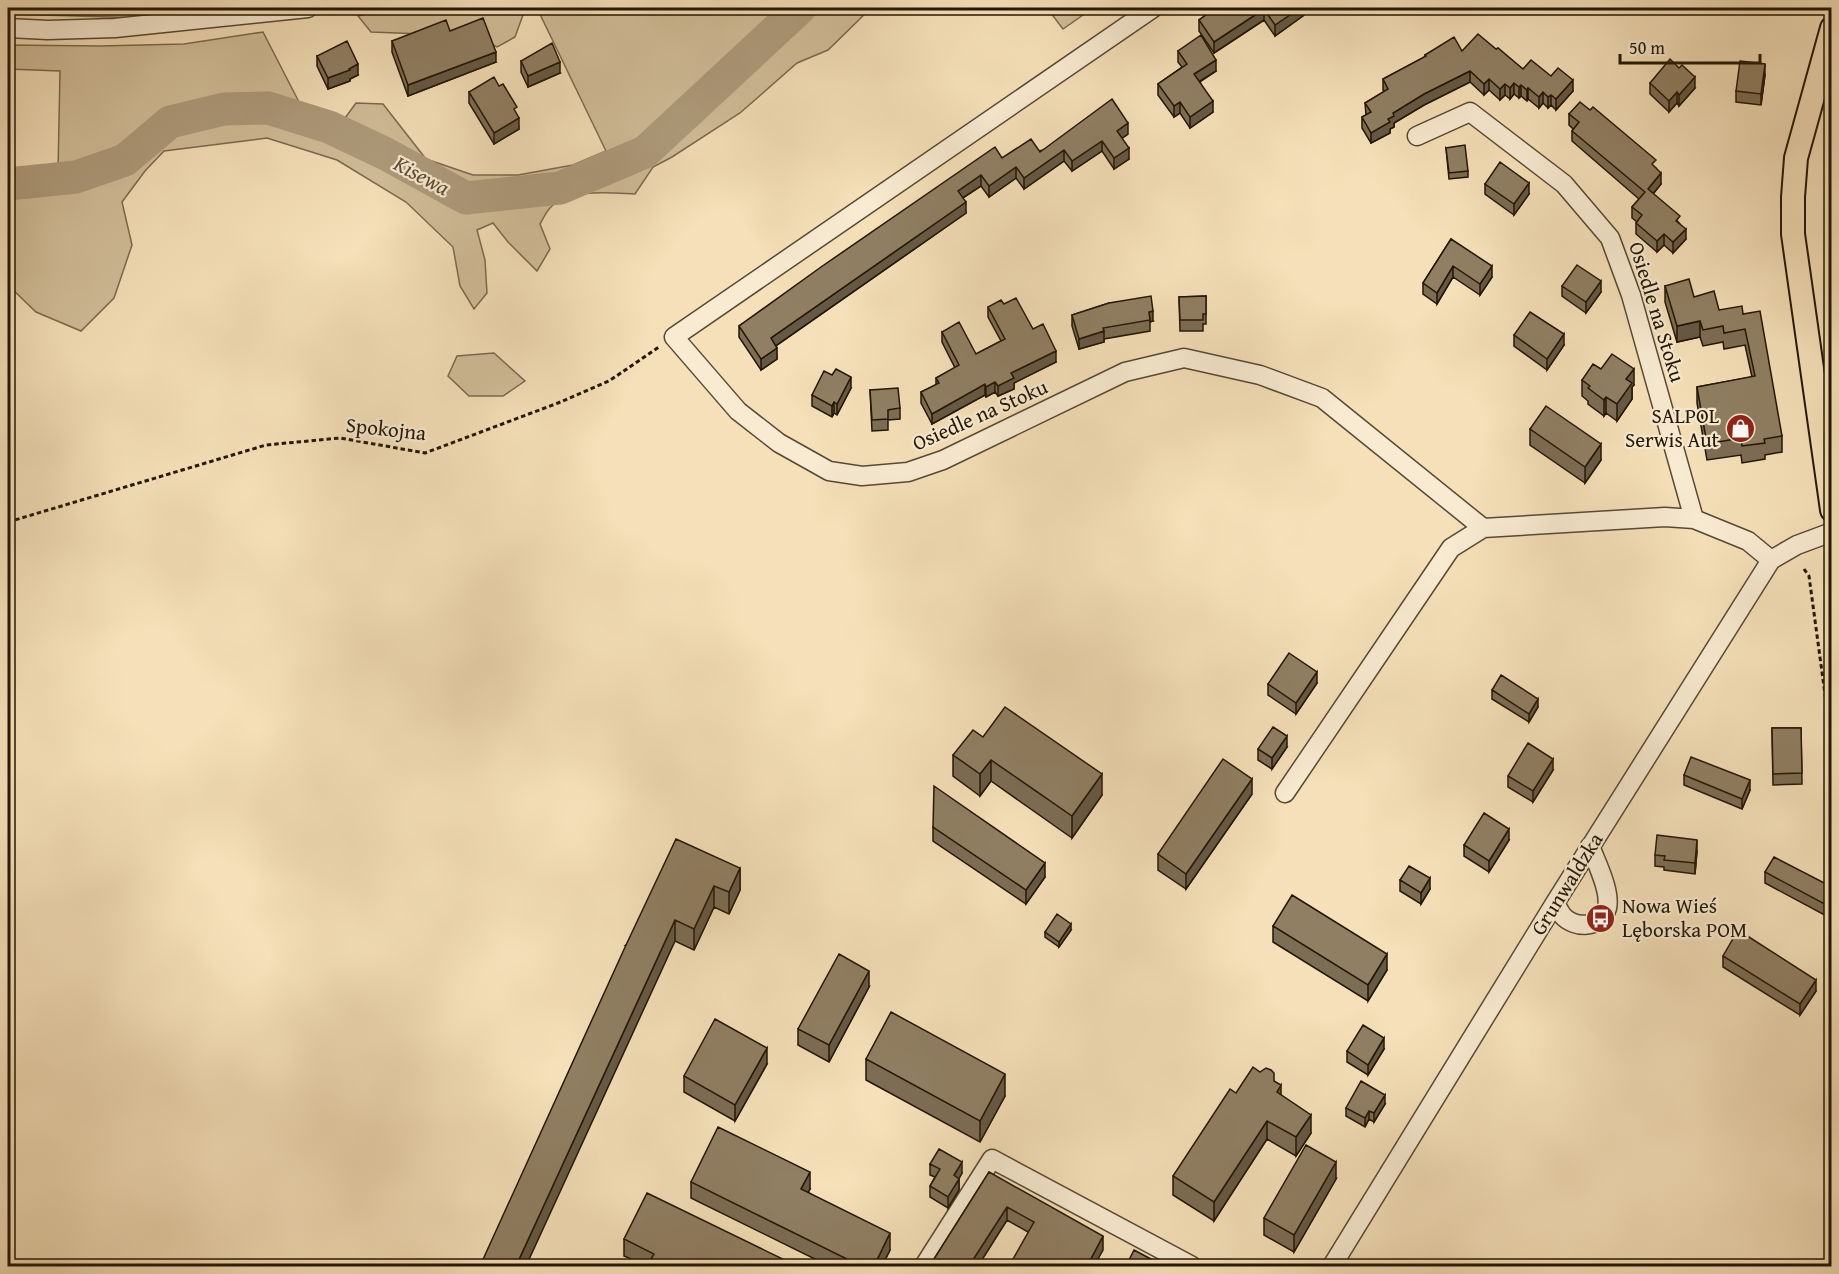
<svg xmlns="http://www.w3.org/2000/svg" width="1839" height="1274" font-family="'Gentium Book Plus',serif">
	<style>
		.green { fill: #d1be9a; stroke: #7a6a50; stroke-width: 1.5 }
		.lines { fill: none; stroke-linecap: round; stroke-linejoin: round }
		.river { stroke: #ae9b7c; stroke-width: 33 }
		.minor-casing { stroke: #584832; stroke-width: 21 }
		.major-casing { stroke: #231605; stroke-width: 26 }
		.path { stroke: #231605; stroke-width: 3; stroke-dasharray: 4.5 3; stroke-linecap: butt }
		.minor { stroke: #f8ebd2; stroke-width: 18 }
		.major { stroke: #f5e0b9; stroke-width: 22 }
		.wall { fill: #7c6d55; stroke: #231605; stroke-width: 1.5 }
		.shaded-wall { fill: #655945; stroke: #231605; stroke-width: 1.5 }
		.building { fill: #907f63; stroke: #231605; stroke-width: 1.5 }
		.labels { text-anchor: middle; stroke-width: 4.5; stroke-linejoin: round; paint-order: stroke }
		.street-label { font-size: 21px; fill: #231605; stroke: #f8ebd2 }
		.poi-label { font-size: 21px; fill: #231605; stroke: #f8ebd2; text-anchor: end }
		.water-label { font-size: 22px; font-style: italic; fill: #5b4b35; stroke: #f8ebd2 }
	</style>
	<rect width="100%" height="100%" fill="#f5e0b9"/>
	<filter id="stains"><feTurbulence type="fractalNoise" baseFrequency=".00333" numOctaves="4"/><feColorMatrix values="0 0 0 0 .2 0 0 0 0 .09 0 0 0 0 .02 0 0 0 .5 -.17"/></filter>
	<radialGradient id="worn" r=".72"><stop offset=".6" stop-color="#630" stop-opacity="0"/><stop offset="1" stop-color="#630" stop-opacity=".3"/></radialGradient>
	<path class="green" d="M8,8H237L143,18L8,14Z
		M392,8H529L523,15L515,37L497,47L473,36L371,32L358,16Z
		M537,8H871L828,50L797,63L740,113L672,157L653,167L635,194C610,193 569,188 550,208C546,212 543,219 540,224L550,249L537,271L508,242L493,223L477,230L485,260L487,293L474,309L460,286L453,247L406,202L337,160L267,138L164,151L145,171L122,202L132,245L114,298L81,331L36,312L8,285V173L58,171L60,71L8,69V45L100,46L184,44L263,32L299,102L345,118L356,103L383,104L426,159L473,175H518L573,165L606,151Z
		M1047,8H1093L1063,29Z
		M494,353L525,381L503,396H469L448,376L457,356Z"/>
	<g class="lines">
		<path class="river" d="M8,184L76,177L125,160L170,122L224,109L268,108L329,127L386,154L466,198L560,188L645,152L800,8"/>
		<defs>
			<path id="minor" d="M1153,8L674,337L738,411L779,443L829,471L862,476L908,472L943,460L1125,372L1184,358L1260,375L1322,398L1483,528
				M8,28L48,30L115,28L308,8
				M1417,136L1470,112L1564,184L1610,238L1631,295L1694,519L1748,541L1771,560
				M1285,793L1451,548L1483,528L1665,517L1694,519
				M1555,903C1557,906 1559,911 1562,915C1574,929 1601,929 1607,908C1611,891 1596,862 1590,846
				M924,1266L992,1159L1192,1266
				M1332,1266L1555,903L1771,560L1797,545L1832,532"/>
			<path id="major" d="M1832,28L1796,158L1793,197V234L1832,510"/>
		</defs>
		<use href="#minor" class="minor-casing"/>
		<use href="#major" class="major-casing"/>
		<path class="path" d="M8,522L266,445L340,438L425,453L558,403L609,381L659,347
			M1804,569L1809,576L1832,746"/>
		<use href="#minor" class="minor"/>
		<use href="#major" class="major"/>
	</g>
	<path class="wall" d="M1216,8H1304V15L1275,36L1264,20L1214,53L1199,31V20Z
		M450,31L496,62L408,96L392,52V41Z
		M1496,49L1523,69L1551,76L1573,91L1556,110L1551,105L1548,108L1543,103L1539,108L1528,99L1527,101L1521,96L1519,98L1514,94L1510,99L1505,95L1500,100L1489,90L1484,95L1470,82L1424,105L1394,123V127L1390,129V133L1371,143L1362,128V117L1366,115L1365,103L1384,92L1383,90V79L1425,57V55Z
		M1178,51L1216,71L1200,82L1213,112L1190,128L1180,113L1174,117L1158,95V84L1182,67L1178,62Z
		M317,56L358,75L350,79V81L328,89L317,66Z
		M521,61L560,73L528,87L521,72Z
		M1765,75L1761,105L1736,102V91Z
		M1650,83L1695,88L1679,106L1677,103L1669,112L1650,94Z
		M8,85L14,130V146H8Z
		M469,92L517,115L519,129L494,144L469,103Z
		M1569,114L1656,168L1661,184L1653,194L1680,224L1686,239L1673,253L1664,245L1657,252L1636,234V223L1637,222L1632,218V207L1639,199L1572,141V131L1573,129L1569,125Z
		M1128,134L1122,138L1129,159L1114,169L1102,151L1072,171L1064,161L1024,189L1016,178L989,197L981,186L963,198L966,213L776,346L777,359L761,370L739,337V326L1002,158Z
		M1446,148L1468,171V177L1449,179Z
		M1485,184L1529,194L1514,215L1485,194Z
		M1451,239L1492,277L1480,295L1453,277L1437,304L1423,294V283Z
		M1562,286L1601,292L1586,313L1562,296Z
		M1665,286L1694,297L1719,310L1743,314L1782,436V452L1765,455V459L1742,463L1741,455L1707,460L1697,403V387L1752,377L1745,345L1724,349L1723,342L1703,346L1700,337L1677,342L1665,302Z
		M1206,296V324H1203V331H1180L1179,297Z
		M1109,303L1153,321L1150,322V331L1104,339V342L1079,349L1072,326V315Z
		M1004,304L1033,329L1056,362L1014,383V389L998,396L995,392L986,397L985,395L932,424L921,403V392L936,385V378L955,368L942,342V332L976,354L1001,341L988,317V307Z
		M1514,335L1564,345L1547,370L1514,346Z
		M1601,369L1634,385L1632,387V399L1617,421L1606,413L1604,416L1588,404V401L1582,396V380Z
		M851,388L837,415L834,413L832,417L812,406V395Z
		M870,390L900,408V419L888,420V430L872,431Z
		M1530,429L1601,460L1585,483L1530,445Z
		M1317,683L1296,714L1268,695V684Z
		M1492,690L1538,707L1529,722L1492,699Z
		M1772,728H1801L1802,784L1773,785Z
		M983,737L1102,795L1072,838L991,781L980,796L953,776V755Z
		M1287,747L1272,769L1258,760V749Z
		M1553,770L1533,802L1508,787V776Z
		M1684,775L1750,790L1742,809L1684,785Z
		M1252,794L1186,889L1158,870V854Z
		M933,827L1045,877L1026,904L933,841Z
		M1509,840L1489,872L1464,856V845Z
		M1697,851L1695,874L1664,870V867L1655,866V855Z
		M740,868V890L729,914L714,907L694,950L675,941L626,945Z
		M1765,872L1832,887V919L1765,883Z
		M1400,880L1430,889L1421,904L1400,891Z
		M1273,926L1387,970L1368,1001L1273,942Z
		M1071,930L1059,947L1045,937V932Z
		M1723,956L1816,991L1800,1015L1723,967Z
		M869,987L829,1062L798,1045V1029Z
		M1384,1049L1368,1075L1347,1062V1051Z
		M866,1059L1005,1096L980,1142L866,1080Z
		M767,1064L735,1121L684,1092V1076Z
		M1274,1081L1281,1095L1311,1133L1296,1156L1267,1139L1214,1221L1173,1195V1176L1236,1093Z
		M1385,1104L1374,1122L1369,1119L1365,1127L1346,1116V1108Z
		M930,1164L962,1173L959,1178V1190L948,1208L930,1197V1186L935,1177L930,1175Z
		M989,1172L1103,1250L1028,1232L1007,1220L978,1266H934V1259Z
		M1336,1179L1294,1252L1264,1235V1218Z
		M691,1182L810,1189L808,1192L890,1250L882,1266H829L691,1198Z
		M624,1239L797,1266H647L624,1256Z"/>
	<path class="shaded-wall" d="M1300,8H1304V15L1275,36V25Z
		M1264,9V20L1214,53V42Z
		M496,52V62L408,96V85Z
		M1216,60V71L1194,85V74Z
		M560,62V73L528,87V76Z
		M358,64V75L350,79V81L328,89V78Z
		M1765,64V75L1761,105V94Z
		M1470,71V82L1424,105L1394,123V127L1390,129V133L1371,143V133L1388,119L1393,113L1424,94Z
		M1695,77V88L1679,106V95Z
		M1489,79V90L1484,95V84Z
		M1573,80V91L1556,110V99Z
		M1514,83V94L1510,99V88Z
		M1505,84V95L1500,100V89Z
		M1521,85V96L1519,98V87Z
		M1528,88V99L1527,101V90Z
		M1543,92V103L1539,108V97Z
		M1677,92V103L1669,112V101Z
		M1551,95V105L1548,108V97Z
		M1213,101V112L1190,128V117Z
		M1180,102V113L1174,117V106Z
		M519,118V129L494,144V133Z
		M1128,123V134L1117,142V131Z
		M1102,141V151L1072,171V161Z
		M1129,148V159L1114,169V158Z
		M1064,150V161L1024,189V178Z
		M1016,167V178L989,197V186Z
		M1661,173V184L1648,200V189Z
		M981,175V186L958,201V191Z
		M1529,183V194L1514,215V204Z
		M966,202V213L771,349V338Z
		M1686,229V239L1673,253V242Z
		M1664,234V245L1657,252V241Z
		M1453,266V277L1437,304V293Z
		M1492,266V277L1480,295V284Z
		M1601,281V292L1586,313V302Z
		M1153,311V321L1150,322L1149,312Z
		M1700,321V337L1677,342V326Z
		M1104,331V342L1079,349V339Z
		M1564,334V345L1547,370V359Z
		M777,348V359L761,370V359Z
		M1056,351V362L1014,383V389L998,396V386L1011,373Z
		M1634,369V385L1632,387V399L1617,421V404L1626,379Z
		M851,377V388L837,415V404Z
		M995,382V392L986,397V387Z
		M985,384V395L932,424V414Z
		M1606,397V413L1604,416V400Z
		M834,402V413L832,417V406Z
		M1601,444V460L1585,483V467Z
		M1317,672V683L1296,714V703Z
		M1538,699V707L1529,722V714Z
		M1287,736V747L1272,769V758Z
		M1553,759V770L1533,802V791Z
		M991,760V781L980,796V774Z
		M1102,774V795L1072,838V816Z
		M1252,779V794L1186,889V874Z
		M1750,780V790L1742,809V799Z
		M1509,829V840L1489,872V861Z
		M1697,840V851L1695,874V863Z
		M1045,863V877L1026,904V890Z
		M740,868V890L729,914V892Z
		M1430,878V889L1421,904V893Z
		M714,886V907L694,950V929Z
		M675,920V941L526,1266H516Z
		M1071,924V930L1059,947V942Z
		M1387,954V970L1368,1001V985Z
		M869,971V987L829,1062V1045Z
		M1816,980V991L1800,1015V1004Z
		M1384,1038V1049L1368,1075V1065Z
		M767,1048V1064L735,1121V1105Z
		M1005,1074V1096L980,1142V1121Z
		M1281,1085V1104L1277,1092Z
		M1385,1095V1104L1374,1122V1113Z
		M1369,1111V1119L1365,1127V1118Z
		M1311,1115V1133L1296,1156V1137Z
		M1267,1121V1139L1214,1221V1202Z
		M962,1162V1173L955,1186L959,1179V1190L948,1208V1197L954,1175Z
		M1336,1162V1179L1294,1252V1235Z
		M810,1172V1189L801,1205V1189Z
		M1007,1207V1220L978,1266H969Z
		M890,1233V1250L882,1266H874Z
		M1103,1236V1250L1094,1266H1087Z"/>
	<path class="building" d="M1216,8H1300L1275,25L1264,9L1214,42L1199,20Z
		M483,18L496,52L408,85L392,41L446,20L450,31Z
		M1478,34L1496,49L1498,48L1523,69L1531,60L1551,76L1558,68L1573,80L1556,99L1551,95L1548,97L1543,92L1539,97L1528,88L1527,90L1521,85L1519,87L1514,83L1510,88L1505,84L1500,89L1489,79L1484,84L1470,71L1424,94L1393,113L1394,116L1388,119L1390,122L1371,133L1362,117L1371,112L1365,103L1388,89L1383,79L1426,56L1425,55L1454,37L1462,51Z
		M1201,35L1216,60L1194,74L1213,101L1190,117L1180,102L1174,106L1158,84L1187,64L1178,51Z
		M347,41L358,64L349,69L350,70L328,78L317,56Z
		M552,43L560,62L528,76L521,61Z
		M1670,59L1679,68L1682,65L1695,77L1679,95L1677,92L1669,101L1650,83Z
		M1740,61L1765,64L1761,94L1736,91Z
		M494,77L499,86L503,84L517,107L514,109L519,118L494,133L469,92Z
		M12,84L14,130H8V85Z
		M1112,99L1128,123L1117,131L1129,148L1114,158L1102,141L1072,161L1064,150L1024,178L1016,167L989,186L981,175L958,191L966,202L771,338L777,348L761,359L739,326L821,267L995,147L1002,158L1031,139L1040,152Z
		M1580,102L1590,110L1593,107L1656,160L1652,164L1661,173L1648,189L1680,216L1676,221L1686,229L1673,242L1664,234L1657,241L1636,223L1642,215L1632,207L1645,192L1572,131L1579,122L1569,114Z
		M1465,145L1468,171L1449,173L1446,148Z
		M1500,162L1529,183L1514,204L1485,184Z
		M1451,239L1492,266L1480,284L1453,266L1437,293L1423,283Z
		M1577,265L1601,281L1586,302L1562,286Z
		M1689,279L1694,297L1714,291L1719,310L1742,306L1743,314L1760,311L1782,436L1764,439L1765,443L1742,446L1741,438L1707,444L1697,387L1755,376L1745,329L1724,333L1723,326L1703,330L1700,321L1677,326L1665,286Z
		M1151,296L1153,311L1149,312L1150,320L1103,328L1104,331L1079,339L1072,315L1109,303Z
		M1206,296V314H1203V320H1180L1179,297Z
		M1016,298L1033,329L1043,324L1056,351L1011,373L1014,378L998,386L995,382L986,387L985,384L932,414L921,392L939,383L936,378L959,365L942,332L959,322L976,354L1005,339L988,307L1001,300L1004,304Z
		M1530,312L1564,334L1547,359L1514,335Z
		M1612,354L1634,369L1626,379L1632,383L1617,404L1606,397L1604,400L1588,388L1590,386L1582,380L1593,364L1601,369Z
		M836,369L851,377L837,404L834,402L832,406L812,395L824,371L832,375Z
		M898,388L900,408L888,410V419L872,420L870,390Z
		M1546,406L1601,444L1585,467L1530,429Z
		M1289,653L1317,672L1296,703L1268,684Z
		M1501,675L1538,699L1529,714L1492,690Z
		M1005,707L1102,774L1072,816L991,760L980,774L953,755L973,730L983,737Z
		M1273,727L1287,736L1272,758L1258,749Z
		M1772,728H1801L1802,773L1773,774Z
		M1528,743L1553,759L1533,791L1508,776Z
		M1691,757L1750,780L1742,799L1684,775Z
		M1223,759L1252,779L1186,874L1158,854Z
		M934,786L1045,863L1026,890L933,827Z
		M1484,813L1509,829L1489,861L1464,845Z
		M1657,835L1697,840L1695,863L1664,860L1665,856L1655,855Z
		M676,839L740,868L729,892L714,886L694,929L675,920L516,1266H480L626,945Z
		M1774,857L1832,887V908L1765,872Z
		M1409,866L1430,878L1421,893L1400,880Z
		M1292,895L1387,954L1368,985L1273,926Z
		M1057,914L1071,924L1059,942L1045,932Z
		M1738,930L1816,980L1800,1004L1723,956Z
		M839,954L869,971L829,1045L798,1029Z
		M891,1012L1005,1074L980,1121L866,1059Z
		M715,1019L767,1048L735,1105L684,1076Z
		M1363,1025L1384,1038L1368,1065L1347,1051Z
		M1253,1067L1260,1072L1266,1068L1271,1070L1274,1073V1081L1281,1085L1277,1092L1311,1115L1296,1137L1267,1121L1214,1202L1173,1176L1230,1089L1236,1093Z
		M1361,1081L1385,1095L1374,1113L1369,1111L1365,1118L1346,1108Z
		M718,1127L810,1172L801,1189L890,1233L874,1266H861L691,1182Z
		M1306,1145L1336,1162L1294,1235L1264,1218Z
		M939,1149L962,1162L954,1175L959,1179L948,1197L930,1186L940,1169L930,1164Z
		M989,1172L1103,1236L1087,1266H1009L1034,1222L1007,1207L969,1266H946L934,1259Z
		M647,1193L797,1266H647L654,1254L624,1239Z
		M1134,1250L1164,1266H1126Z"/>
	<defs>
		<symbol id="shop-disc" viewBox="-11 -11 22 22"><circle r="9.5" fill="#8f2418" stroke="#f8ebd2"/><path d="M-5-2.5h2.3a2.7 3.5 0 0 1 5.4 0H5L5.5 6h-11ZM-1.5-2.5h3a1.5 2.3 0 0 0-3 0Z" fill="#fff"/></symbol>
		<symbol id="bus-disc" viewBox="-11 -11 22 22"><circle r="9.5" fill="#8f2418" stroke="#f8ebd2"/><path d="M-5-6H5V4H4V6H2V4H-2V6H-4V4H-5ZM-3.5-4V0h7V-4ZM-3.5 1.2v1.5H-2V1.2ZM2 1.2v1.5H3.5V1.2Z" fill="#fff"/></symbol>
	</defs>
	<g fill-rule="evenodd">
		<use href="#shop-disc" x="1724" y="412" width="33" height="33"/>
		<use href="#bus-disc" x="1584" y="902" width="33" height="33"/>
	</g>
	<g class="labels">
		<g class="street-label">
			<text transform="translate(1657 312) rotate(73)" y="7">Osiedle na Stoku</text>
			<text transform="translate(980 415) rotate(-24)" y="7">Osiedle na Stoku</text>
			<text transform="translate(386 429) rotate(6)" y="7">Spokojna</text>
			<text transform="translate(1567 884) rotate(-58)" y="7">Grunwaldzka</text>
		</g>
		<g class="poi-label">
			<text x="1719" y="423">SALPOL<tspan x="1719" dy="24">Serwis Aut</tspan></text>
			<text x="1622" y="913" text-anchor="start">Nowa Wieś<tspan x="1622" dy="24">Lęborska POM</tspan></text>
		</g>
		<g class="water-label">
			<text transform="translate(422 175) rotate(28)" y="8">Kisewa</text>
		</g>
	</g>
	<rect width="1839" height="1274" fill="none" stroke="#f5e0b9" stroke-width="30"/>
	<rect x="9" y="9" width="1821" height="1256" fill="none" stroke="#231605" stroke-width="3"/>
	<rect x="15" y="15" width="1809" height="1244" fill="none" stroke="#231605" stroke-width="1.5"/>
	<path d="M1620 54v9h140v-9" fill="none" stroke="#231605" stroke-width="3"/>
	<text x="1629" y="54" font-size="18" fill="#231605" stroke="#f8ebd2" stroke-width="4.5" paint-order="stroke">50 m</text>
	<rect width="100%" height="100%" filter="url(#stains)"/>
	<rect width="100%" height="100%" fill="url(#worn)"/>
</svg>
